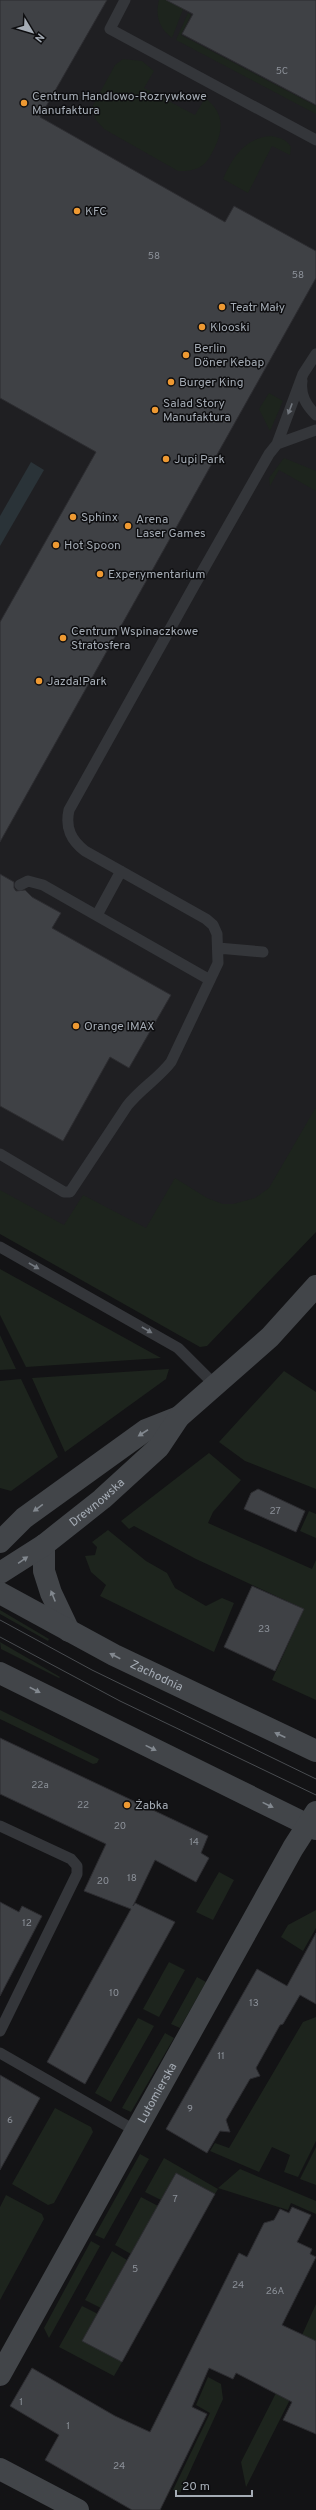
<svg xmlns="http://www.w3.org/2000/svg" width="316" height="2510" font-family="Overpass,sans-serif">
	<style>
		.built { fill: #1f1f22 }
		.green { fill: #1d241d }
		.water { fill: #2a3338 }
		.building { fill: #3f4145; stroke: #2d2d31 }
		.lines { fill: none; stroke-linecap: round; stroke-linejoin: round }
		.lane { stroke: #34363a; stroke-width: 11 }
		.secondary { stroke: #424549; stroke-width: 22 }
		.tram { stroke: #494c50; stroke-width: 1 }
		.oneway { fill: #72777e }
		.oneway2 { fill: #82888f }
		.poi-dot { fill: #ee9932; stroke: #0e0e10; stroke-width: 1.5 }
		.labels { text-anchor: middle; stroke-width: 3; stroke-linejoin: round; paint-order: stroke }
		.number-label { font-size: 10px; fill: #8c9199 }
		.poi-label { font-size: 12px; fill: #a5acb5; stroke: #0e0e10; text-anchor: start }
		.street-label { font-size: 12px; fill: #a5acb5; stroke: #0e0e10 }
	</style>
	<rect width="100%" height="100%" fill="#131315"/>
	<path class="built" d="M0,0H316V1223L0,1234Z"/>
	<path class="green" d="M159,0H178L185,4L172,38C159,28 155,16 159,0Z
		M188,13L191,15L181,35L316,106V114L176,40Z
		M123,59L142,61L154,71L144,88L195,115L205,98C223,111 224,128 215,147C212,153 208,161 203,165C195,171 187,171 178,171L104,129L96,120L91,109L115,65Z
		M271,136C281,138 286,139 291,147L290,155L272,146L248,193L223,179C233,156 245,138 271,136Z
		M269,393L283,401L270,431L259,409Z
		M284,458L316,471V491L279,470L270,486L269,478Z
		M316,1107V1232L207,1346L200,1347L0,1234V1190L64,1225L83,1195L146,1228L175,1178L207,1198L223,1204H233L255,1198L269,1188Z
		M0,1269L161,1358L26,1367L0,1315Z
		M0,1335L16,1369L0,1370Z
		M169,1369L166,1379L65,1452L32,1378Z
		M284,1371L316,1392V1489L245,1461L219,1442Z
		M21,1379L58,1457L11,1491L0,1488V1381Z
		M209,1453L241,1480L213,1512L208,1523L312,1569L316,1560V1700L272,1680L304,1609L196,1559L134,1526L129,1529L121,1521Z
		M309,1511L316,1514V1538L300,1531Z
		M108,1530L146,1561L167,1573L175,1588L206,1606L222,1598L234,1603L214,1652L100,1596L106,1585L91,1572L85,1556L95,1555L97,1547L92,1542Z
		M0,1610L49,1639L48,1641L0,1614Z
		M0,1642L60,1677L59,1678L1,1649Z
		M0,1710L99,1759L97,1763L93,1764L0,1719Z
		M219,1872L234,1880L213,1920L196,1912Z
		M316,1910V1928L303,1951L281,1937L288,1925Z
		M169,1962L185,1970L159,2017L143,2009Z
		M197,1977L206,1982L180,2028L171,2024Z
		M316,2017V2141L298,2177L284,2172L290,2155L272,2147L259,2172L210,2151L215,2143L229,2148L303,2022Z
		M138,2018L154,2026L111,2102L95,2093Z
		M165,2033L174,2038L131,2112L122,2108Z
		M55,2108L91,2127L93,2132L54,2203L48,2205L12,2184Z
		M316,2147V2185L300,2179Z
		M140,2154L149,2159L104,2239L95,2235Z
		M164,2158L218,2189L215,2194L176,2173L161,2200L145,2192Z
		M240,2169L316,2201V2214L291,2203L288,2210L218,2188Z
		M6,2195L42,2214L44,2219L0,2300V2207Z
		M141,2197L158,2206L131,2254L115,2245Z
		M91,2241L100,2246L49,2338L44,2328Z
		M112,2251L127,2260L101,2308L85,2300Z
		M316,2304V2348L246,2487L241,2462L275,2395Z
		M82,2306L98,2314L122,2362L114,2376L59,2347Z
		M208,2377L221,2384L223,2399L180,2493L173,2490L210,2413L196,2405Z"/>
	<path class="water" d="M31,462L44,470L0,546V516Z"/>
	<path class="building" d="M0,0H107L40,117L225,222L234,206L316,251V278L0,842V622L96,452L0,398Z
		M166,0H316V105L182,34L193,14Z
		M0,874L14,882V888L16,891L25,890L32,897L61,913L52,928L171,995L129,1068L110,1057L63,1141L0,1106Z
		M258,1489L305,1511L296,1532L244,1509L251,1493Z
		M252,1586L304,1609L275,1671L224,1647Z
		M0,1738L208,1836L201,1853L209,1858L196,1882L155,1860L133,1906L135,1903L175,1922L85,2084L47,2062L131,1909L84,1891L106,1844L0,1794Z
		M0,1902L19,1912L22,1906L42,1916L0,1996Z
		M316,1933V2004L300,1995L283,2024L280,2025L256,2068L260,2076L250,2079L226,2120L230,2132L220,2131L207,2153L166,2129L257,1969L287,1986Z
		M0,2075L40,2098L0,2170Z
		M176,2173L215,2194L122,2362L82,2341Z
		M292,2207L311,2215L297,2242L312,2249L310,2254L316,2257L282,2325L316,2341V2434L283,2420L292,2402L236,2373L233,2379L209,2368L192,2407L207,2414L160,2510H132L45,2460L59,2435L10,2406L32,2368L115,2416L150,2432L239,2253L247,2257L264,2223L274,2220L280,2209L289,2213Z"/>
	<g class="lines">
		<path class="lane" d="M125,0L110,29L316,140
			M302,381C300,395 306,405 316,415
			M277,444L316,430
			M20,885L28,881L43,885L210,980
			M97,915L121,871
			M218,948L263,952
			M0,1154L64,1192H70L127,1106C140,1089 158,1079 171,1062L218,963L217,934L213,925L206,919L85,851C71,840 65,828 69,810L194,586L269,454L277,444L303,374L316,354
			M0,1247L178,1348L215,1385
			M0,1826L71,1859L77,1866V1874L0,2031
			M0,2053L136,2131"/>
		<g class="secondary">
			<path d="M0,1542L24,1518L146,1430L179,1417"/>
			<path d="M44,1545V1571L51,1593L69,1631"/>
			<path id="s1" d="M0,1573L44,1545L102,1499L159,1447L179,1417L270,1337L316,1286"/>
			<path id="s2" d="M0,1593L114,1655L316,1751"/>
			<path d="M0,1673L316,1829"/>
			<path id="s3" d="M0,2375L293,1848L316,1812"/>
			<path d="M0,2469L78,2510"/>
		</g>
		<path class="tram" d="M0,1620L92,1670L316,1779
			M0,1637L120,1701L316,1795"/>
	</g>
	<defs><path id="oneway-solid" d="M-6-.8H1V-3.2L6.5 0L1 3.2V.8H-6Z"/></defs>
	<g class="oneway">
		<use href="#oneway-solid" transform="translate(290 409) rotate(111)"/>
		<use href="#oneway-solid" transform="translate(34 1266) rotate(30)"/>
		<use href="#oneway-solid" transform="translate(147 1330) rotate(30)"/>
	</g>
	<g class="oneway2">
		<use href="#oneway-solid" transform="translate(143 1433) rotate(147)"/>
		<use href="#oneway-solid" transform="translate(38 1508) rotate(144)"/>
		<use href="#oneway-solid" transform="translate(23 1560) rotate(-35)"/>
		<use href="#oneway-solid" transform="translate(53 1596) rotate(-112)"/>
		<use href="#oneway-solid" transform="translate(115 1656) rotate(-153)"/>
		<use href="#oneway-solid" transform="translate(35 1690) rotate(27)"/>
		<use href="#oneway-solid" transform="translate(280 1735) rotate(-155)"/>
		<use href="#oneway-solid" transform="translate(151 1748) rotate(26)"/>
		<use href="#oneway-solid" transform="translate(268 1805) rotate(26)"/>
	</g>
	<g class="poi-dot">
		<circle cx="24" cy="103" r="4"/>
		<circle cx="77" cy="211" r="4"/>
		<circle cx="222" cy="307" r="4"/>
		<circle cx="202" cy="327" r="4"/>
		<circle cx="186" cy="355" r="4"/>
		<circle cx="171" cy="382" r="4"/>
		<circle cx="155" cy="410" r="4"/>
		<circle cx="166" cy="459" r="4"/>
		<circle cx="73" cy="517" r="4"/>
		<circle cx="128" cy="526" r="4"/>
		<circle cx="56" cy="545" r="4"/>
		<circle cx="100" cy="574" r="4"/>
		<circle cx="63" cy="638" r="4"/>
		<circle cx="39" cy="681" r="4"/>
		<circle cx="76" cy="1026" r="4"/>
		<circle cx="127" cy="1805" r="4"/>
	</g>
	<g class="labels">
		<g class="number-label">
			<text x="282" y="74">5C</text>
			<text x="154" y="259">58</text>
			<text x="298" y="278">58</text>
			<text x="275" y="1514">27</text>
			<text x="264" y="1632">23</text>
			<text x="40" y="1788">22a</text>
			<text x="83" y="1808">22</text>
			<text x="120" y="1829">20</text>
			<text x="194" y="1845">14</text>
			<text x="132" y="1881">18</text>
			<text x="103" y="1884">20</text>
			<text x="27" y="1926">12</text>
			<text x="114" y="1996">10</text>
			<text x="254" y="2006">13</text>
			<text x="221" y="2059">11</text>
			<text x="190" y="2112">9</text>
			<text x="10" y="2123">6</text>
			<text x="175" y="2202">7</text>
			<text x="135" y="2272">5</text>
			<text x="238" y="2288">24</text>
			<text x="275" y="2294">26A</text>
			<text x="21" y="2405">1</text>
			<text x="68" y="2429">1</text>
			<text x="119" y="2469">24</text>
		</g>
		<g class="poi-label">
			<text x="32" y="100">Centrum Handlowo-Rozrywkowe<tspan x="32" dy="14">Manufaktura</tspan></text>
			<text x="85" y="215">KFC</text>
			<text x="230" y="311">Teatr Mały</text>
			<text x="210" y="331">Klooski</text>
			<text x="194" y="352">Berlin<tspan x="194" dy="14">Döner Kebap</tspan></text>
			<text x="179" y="386">Burger King</text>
			<text x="163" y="407">Salad Story<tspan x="163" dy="14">Manufaktura</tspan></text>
			<text x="174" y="463">Jupi Park</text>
			<text x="81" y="521">Sphinx</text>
			<text x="136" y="523">Arena<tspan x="136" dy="14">Laser Games</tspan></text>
			<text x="64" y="549">Hot Spoon</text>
			<text x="108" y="578">Experymentarium</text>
			<text x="71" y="635">Centrum Wspinaczkowe<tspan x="71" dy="14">Stratosfera</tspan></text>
			<text x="47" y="685">Jazda!Park</text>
			<text x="84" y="1030">Orange IMAX</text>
			<text x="135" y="1809">Żabka</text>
		</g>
		<g class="street-label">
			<text dy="4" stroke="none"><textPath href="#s1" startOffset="120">Drewnowska</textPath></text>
			<text dy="4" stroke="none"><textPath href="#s2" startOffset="177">Zachodnia</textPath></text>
			<text dy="4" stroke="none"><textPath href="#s3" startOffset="323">Lutomierska</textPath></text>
		</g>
	</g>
	<g transform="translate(32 32) rotate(128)" stroke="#0e0e10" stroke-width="3" paint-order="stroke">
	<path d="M0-3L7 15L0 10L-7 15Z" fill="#a5acb5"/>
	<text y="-6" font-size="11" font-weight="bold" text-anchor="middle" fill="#a5acb5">N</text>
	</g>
	<path d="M176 2490v6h76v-6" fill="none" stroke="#a5acb5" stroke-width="2"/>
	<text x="182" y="2490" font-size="12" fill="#a5acb5" stroke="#0e0e10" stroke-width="3" paint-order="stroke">20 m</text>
</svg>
